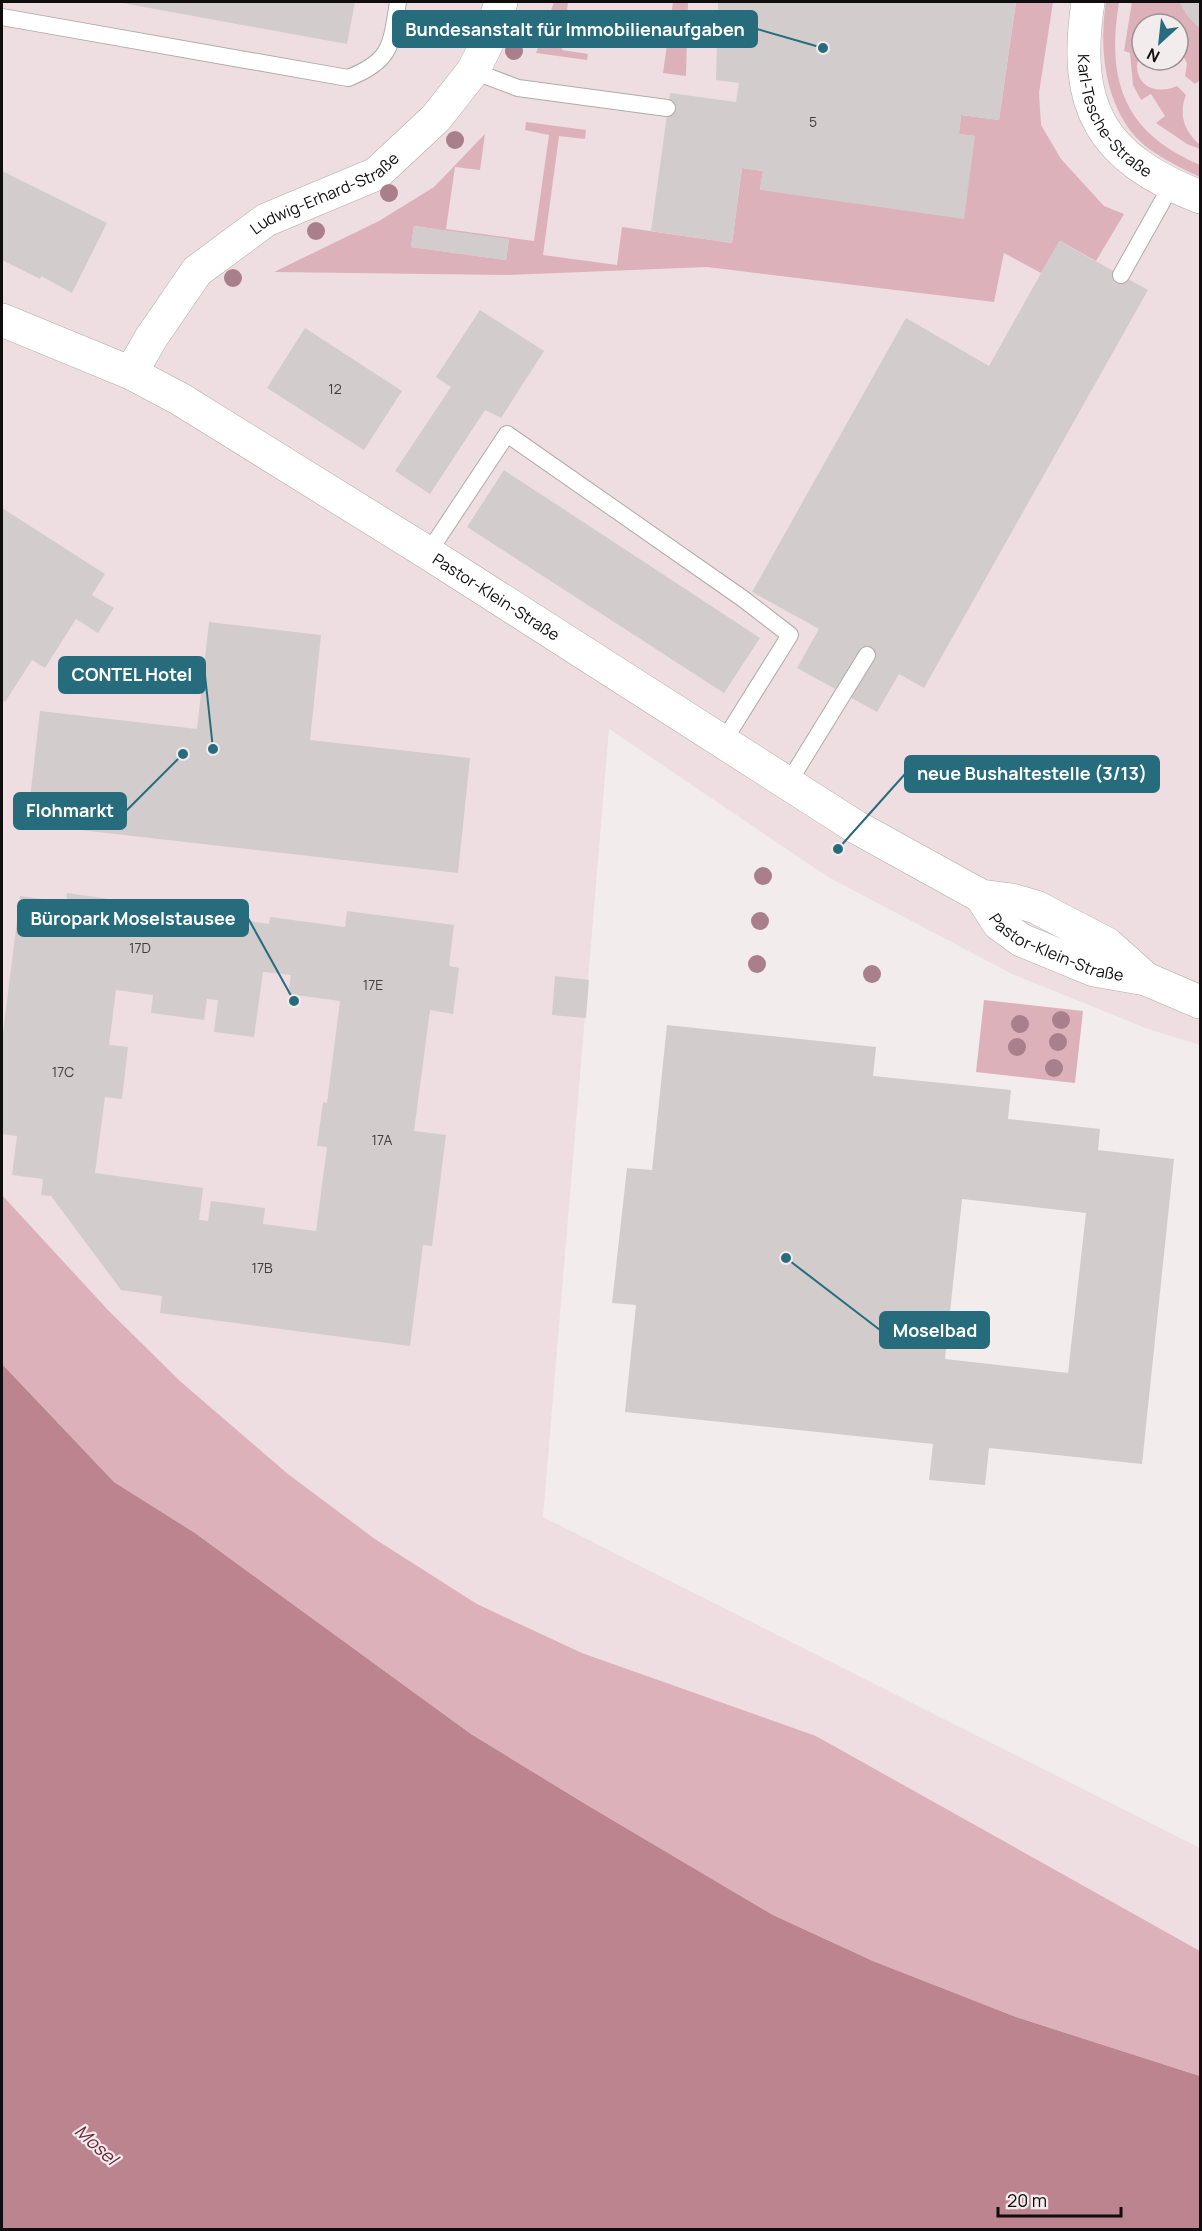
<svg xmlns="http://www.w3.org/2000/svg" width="1202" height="2231" font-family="Manrope,sans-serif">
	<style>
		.built { fill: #eedee1; fill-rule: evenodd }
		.green { fill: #ddb1b9; fill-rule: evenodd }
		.water { fill: #bb848f }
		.building { fill: #d2cccd; fill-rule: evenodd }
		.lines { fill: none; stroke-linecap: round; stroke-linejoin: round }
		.service-casing { stroke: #b0aaab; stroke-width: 18 }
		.minor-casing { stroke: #b0aaab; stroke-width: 34 }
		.service { stroke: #fff; stroke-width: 16 }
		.minor { stroke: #fff; stroke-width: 33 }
		.tree { fill: #a87f8a }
		.labels { text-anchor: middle; stroke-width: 4.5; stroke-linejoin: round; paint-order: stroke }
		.number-label { font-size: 14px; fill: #403d3d }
		.street-label { font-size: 16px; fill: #0f0d0d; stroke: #f3eced }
		.water-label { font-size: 18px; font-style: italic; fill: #6b2639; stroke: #f3eced }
		.leader { fill: none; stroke: #276c7c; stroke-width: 2 }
		.callout-dot { fill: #276c7c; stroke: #f3eced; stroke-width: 2 }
		.callout { fill: #276c7c; stroke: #276c7c; stroke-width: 2 }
		.callout-label { font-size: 18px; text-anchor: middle; font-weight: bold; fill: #fff }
	</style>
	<rect width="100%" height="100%" fill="#f3eced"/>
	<path class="built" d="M2,2H1200V1045L1148,1029L1012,974L828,877L609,729L543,1517L1200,1848V1951L816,1736L582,1653L477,1604L375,1539L288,1474L180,1381L108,1310L2,1195ZM1142,24H1178V60H1142Z"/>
	<path class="green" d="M554,2H568L562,50L588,54L587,60L536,53Z
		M673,2H688L686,76L663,73Z
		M1016,2H1053L1039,93L1041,125L1061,159L1104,206L1124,214L1096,261L1060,241L1041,273L1004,253L994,302L707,267L507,275L274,272L379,221L434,187L485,134L480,170L455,167L446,229L534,241L549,135L525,130L526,122L586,130L585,139L559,136L543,255L617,265L622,227L732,243L742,168L763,171L760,190L975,136L959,134L961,115L999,120ZM414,226L509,240L506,260L411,247Z
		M1106,2H1119C1106,81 1124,133 1200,165V177C1179,167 1149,153 1134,135C1104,99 1099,46 1106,2Z
		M1132,2H1180L1187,15L1200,28V80L1195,84L1185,76L1187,63L1178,47V24H1142C1142,32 1143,41 1142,48C1141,55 1137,60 1137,67C1138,89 1160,94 1177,86L1186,95C1178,115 1185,132 1200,145V149L1187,144L1156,123L1165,116L1151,94L1141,100L1133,85L1130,53L1124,51Z
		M984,1000L1083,1011L1075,1083L976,1072Z
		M2,1195L108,1310L180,1381L288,1474L375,1539L477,1604L582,1653L816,1736L1200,1951V2076L1016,2017L873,1961L773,1915L587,1805L471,1734L195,1533L114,1482L2,1364Z"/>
	<path class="water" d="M2,1364L114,1482L195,1533L471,1734L587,1805L773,1915L873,1961L1016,2017L1200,2076V2229H2Z"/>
	<path class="building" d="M117,2H355L347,44Z
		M718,2H1016L999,120L961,115L959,134L975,136L964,219L760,190L763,171L742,168L732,243L651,231L670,93L736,102L739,83L716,80Z
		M1180,2H1200V28L1187,15Z
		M2,171L107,223L72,293L41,276L40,279L2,260Z
		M414,226L509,239L506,260L411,247Z
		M1059,241L1148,290L924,688L899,674L877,712L797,668L819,629L752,592L906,318L989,366Z
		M480,310L544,351L501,418L485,410L430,494L395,471L451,387L436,377Z
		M305,328L402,391L364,450L267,388Z
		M504,470L760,638L724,693L467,527Z
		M2,508L105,574L92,595L114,608L98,633L76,619L45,668L32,660L5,702L2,699Z
		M209,622L321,635L310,740L470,758L458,873L27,824L40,711L197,729Z
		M67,893L109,899L108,905L195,917L197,905L237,911L236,919L269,924L270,917L345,927L347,911L454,925L449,966L459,968L453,1014L430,1010L414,1131L446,1135L432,1246L423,1245L410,1346L160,1313L162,1296L121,1290L51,1196L41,1195L43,1179L12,1175L17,1136L2,1134V1041L20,896L66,902ZM263,972L291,975L288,994L340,1001L327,1103L323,1102L317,1146L327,1147L316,1231L263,1224L265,1208L211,1201L208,1221L199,1220L203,1188L95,1173L105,1097L122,1099L128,1047L109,1045L116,990L153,995L151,1013L204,1020L207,999L218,1000L214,1032L254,1037Z
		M555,976L589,980L586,1018L552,1015Z
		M667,1025L876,1047L873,1076L1011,1090L1008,1119L1100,1129L1098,1150L1174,1159L1142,1464L989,1448L985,1485L929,1480L933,1444L625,1412L636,1305L612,1303L627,1168L652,1170ZM962,1199L1086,1213L1068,1373L945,1359Z"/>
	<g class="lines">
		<defs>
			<path id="service" d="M2,17L348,78C392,61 391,45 398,2
				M473,71L518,88L667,108
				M1121,275L1171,186
				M428,553L507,434L742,598L790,635L723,742
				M787,785L867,655"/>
			<g id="minor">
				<path id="s1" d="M1088,2C1072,108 1101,158 1200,197"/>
				<path id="s2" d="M2,320L131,373L180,399L428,553L856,827L981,896L1012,900L1036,907L1107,944L1146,979"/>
				<path id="s3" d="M131,373L151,338L197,271L266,220L376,174L436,118L473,71L490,37L501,2"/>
				<path id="s4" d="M981,896L999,924L1021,940L1094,970L1146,979L1200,1002"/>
			</g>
		</defs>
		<use href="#service" class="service-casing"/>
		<use href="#minor" class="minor-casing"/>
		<use href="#service" class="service"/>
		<use href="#minor" class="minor"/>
	</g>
	<g class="tree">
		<circle cx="514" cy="51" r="9"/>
		<circle cx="455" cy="140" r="9"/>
		<circle cx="389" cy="193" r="9"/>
		<circle cx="316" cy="231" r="9"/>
		<circle cx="233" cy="278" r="9"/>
		<circle cx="763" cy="876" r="9"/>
		<circle cx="760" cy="921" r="9"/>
		<circle cx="757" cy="964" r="9"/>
		<circle cx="872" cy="974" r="9"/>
		<circle cx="1061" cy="1020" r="9"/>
		<circle cx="1020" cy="1024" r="9"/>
		<circle cx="1058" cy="1042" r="9"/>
		<circle cx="1017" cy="1047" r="9"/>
		<circle cx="1054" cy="1068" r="9"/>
	</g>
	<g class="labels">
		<g class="number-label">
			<text x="813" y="127">5</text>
			<text x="335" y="394">12</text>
			<text x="140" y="953">17D</text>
			<text x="373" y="990">17E</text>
			<text x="63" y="1077">17C</text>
			<text x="382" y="1145">17A</text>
			<text x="262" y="1273">17B</text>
		</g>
		<g class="street-label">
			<text dy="6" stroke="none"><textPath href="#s1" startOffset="124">Karl-Tesche-Straße</textPath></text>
			<text dy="6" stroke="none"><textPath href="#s3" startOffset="272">Ludwig-Erhard-Straße</textPath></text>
			<text dy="6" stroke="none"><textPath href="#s2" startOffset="568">Pastor-Klein-Straße</textPath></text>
			<text dy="6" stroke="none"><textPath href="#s4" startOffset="96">Pastor-Klein-Straße</textPath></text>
		</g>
		<g class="water-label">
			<text transform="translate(96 2145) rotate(42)" y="6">Mosel</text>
		</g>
	</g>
	<path class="leader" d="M823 48L757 29M213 749L205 675M838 849L905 774M183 754L126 811M294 1001L248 918M786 1258L880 1330"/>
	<g class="callout-dot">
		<circle cx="823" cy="48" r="6"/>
		<circle cx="213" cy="749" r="6"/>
		<circle cx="838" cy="849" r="6"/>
		<circle cx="183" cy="754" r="6"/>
		<circle cx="294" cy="1001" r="6"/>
		<circle cx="786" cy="1258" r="6"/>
	</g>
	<g class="callout">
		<rect x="393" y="11" width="364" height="36" rx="6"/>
		<rect x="59" y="657" width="146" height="36" rx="6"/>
		<rect x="905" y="756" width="254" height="36" rx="6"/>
		<rect x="14" y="793" width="112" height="36" rx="6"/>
		<rect x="18" y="900" width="230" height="36" rx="6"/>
		<rect x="880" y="1312" width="109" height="36" rx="6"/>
	</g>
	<g class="callout-label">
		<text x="575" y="36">Bundesanstalt für Immobilienaufgaben</text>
		<text x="132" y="681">CONTEL Hotel</text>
		<text x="1032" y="780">neue Bushaltestelle (3/13)</text>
		<text x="70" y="817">Flohmarkt</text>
		<text x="133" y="925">Büropark Moselstausee</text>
		<text x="935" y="1337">Moselbad</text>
	</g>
	<rect width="1202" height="2231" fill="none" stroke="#0f0d0d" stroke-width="6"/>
	<g transform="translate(1160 42) rotate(207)"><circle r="28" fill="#f3eced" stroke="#989393" stroke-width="1.5"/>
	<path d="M0-4.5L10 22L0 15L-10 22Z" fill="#276c7c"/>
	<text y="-9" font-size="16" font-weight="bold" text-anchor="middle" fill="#0f0d0d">N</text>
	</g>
	<path d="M998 2207v9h123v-9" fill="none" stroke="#0f0d0d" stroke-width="3"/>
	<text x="1007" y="2207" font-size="18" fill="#0f0d0d" stroke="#f3eced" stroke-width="4.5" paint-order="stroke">20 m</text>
</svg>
